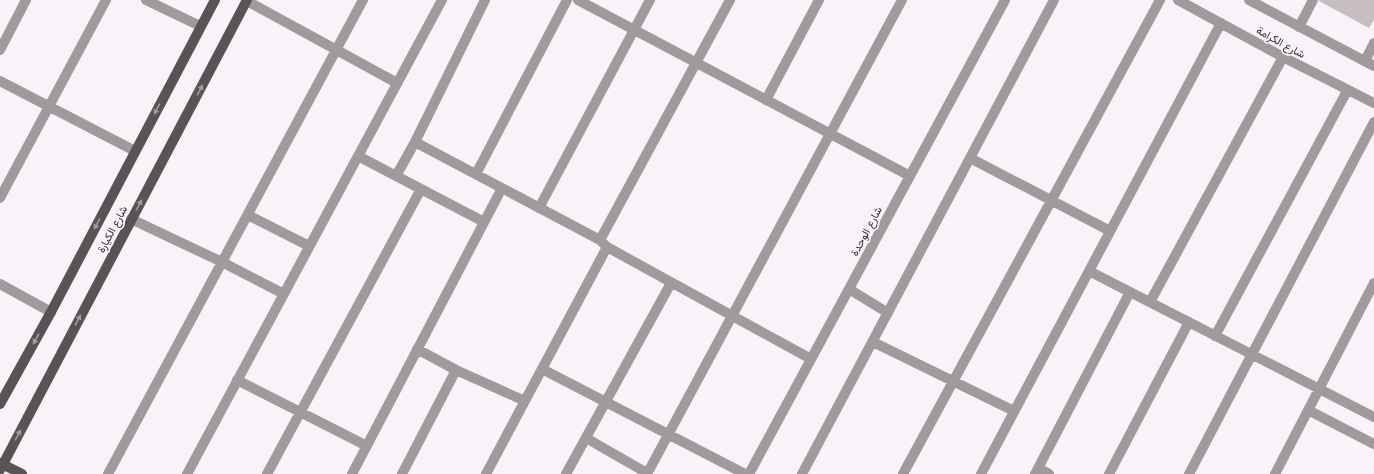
<svg xmlns="http://www.w3.org/2000/svg" width="1374" height="474" font-family="Mulish,Vazirmatn,sans-serif">
	<style>
		.building { fill: #c7bec1 }
		.lines { fill: none; stroke-linecap: round; stroke-linejoin: round }
		.minor { stroke: #9f9b9c; stroke-width: 10 }
		.major { stroke: #5a5354; stroke-width: 10 }
		.oneway { fill: #a29b9e }
		.labels { text-anchor: middle; stroke-width: 3.5; stroke-linejoin: round; paint-order: stroke }
		.street-label { font-size: 11px; fill: #2e2c2e; stroke: #f9f2f9 }
	</style>
	<rect width="100%" height="100%" fill="#f9f2f9"/>
	<path class="building" d="M1319,0H1374V20L1369,28L1319,1Z"/>
	<g class="lines">
		<path class="minor" d="M146,0L200,26
			M578,0L910,176
			M1178,0L1283,57L1374,103
			M1249,0L1374,66
			M247,1L397,83
			M1299,27L1313,0
			M0,50L26,0
			M1365,61L1374,43
			M0,81L135,151
			M766,100L819,0
			M415,142L600,240L607,247L811,359
			M358,156L484,222
			M970,158L1110,231
			M476,174L567,0
			M396,176L415,142L485,0
			M0,198L106,0
			M539,208L650,0
			M248,215L309,246
			M131,219L222,262L284,294
			M600,240L730,0
			M1089,271L1374,417
			M0,284L51,312
			M849,289L888,313
			M1150,302L1283,57
			M1215,336L1347,91
			M873,342L1014,411
			M417,349L456,370L525,401
			M542,369L745,474
			M237,380L367,446
			M1308,410L1374,444
			M586,438L647,473
			M1038,468L1049,474
			M108,474L363,0
			M187,474L442,0
			M267,474L421,189
			M352,474L502,188
			M402,474L456,370
			M486,474L607,247
			M566,474L671,283
			M647,474L902,0
			M749,474L1005,0
			M802,474L1054,0
			M903,474L1160,0
			M981,474L1221,23
			M1035,474L1130,292
			M1109,474L1189,322
			M1189,474L1374,122
			M1275,474L1374,283"/>
		<path class="major" d="M0,404L51,312L215,0
			M0,463L22,474
			M0,470L247,0"/>
	</g>
	<defs><path id="oneway-solid" d="M-6-.8H1V-3.2L6.5 0L1 3.2V.8H-6Z"/></defs>
	<g class="oneway">
		<use href="#oneway-solid" transform="translate(200 90) rotate(-62)"/>
		<use href="#oneway-solid" transform="translate(157 109) rotate(118)"/>
		<use href="#oneway-solid" transform="translate(139 205) rotate(-62)"/>
		<use href="#oneway-solid" transform="translate(97 224) rotate(118)"/>
		<use href="#oneway-solid" transform="translate(78 320) rotate(-62)"/>
		<use href="#oneway-solid" transform="translate(36 339) rotate(119)"/>
		<use href="#oneway-solid" transform="translate(18 435) rotate(-62)"/>
	</g>
	<g class="labels">
		<g class="street-label">
			<text transform="translate(1281 42) rotate(29)" y="4">شارع الكرامة</text>
			<text transform="translate(112 229) rotate(-62)" y="4">شارع الكيارة</text>
			<text transform="translate(866 231) rotate(-62)" y="4">شارع الوحدة</text>
		</g>
	</g>
</svg>
